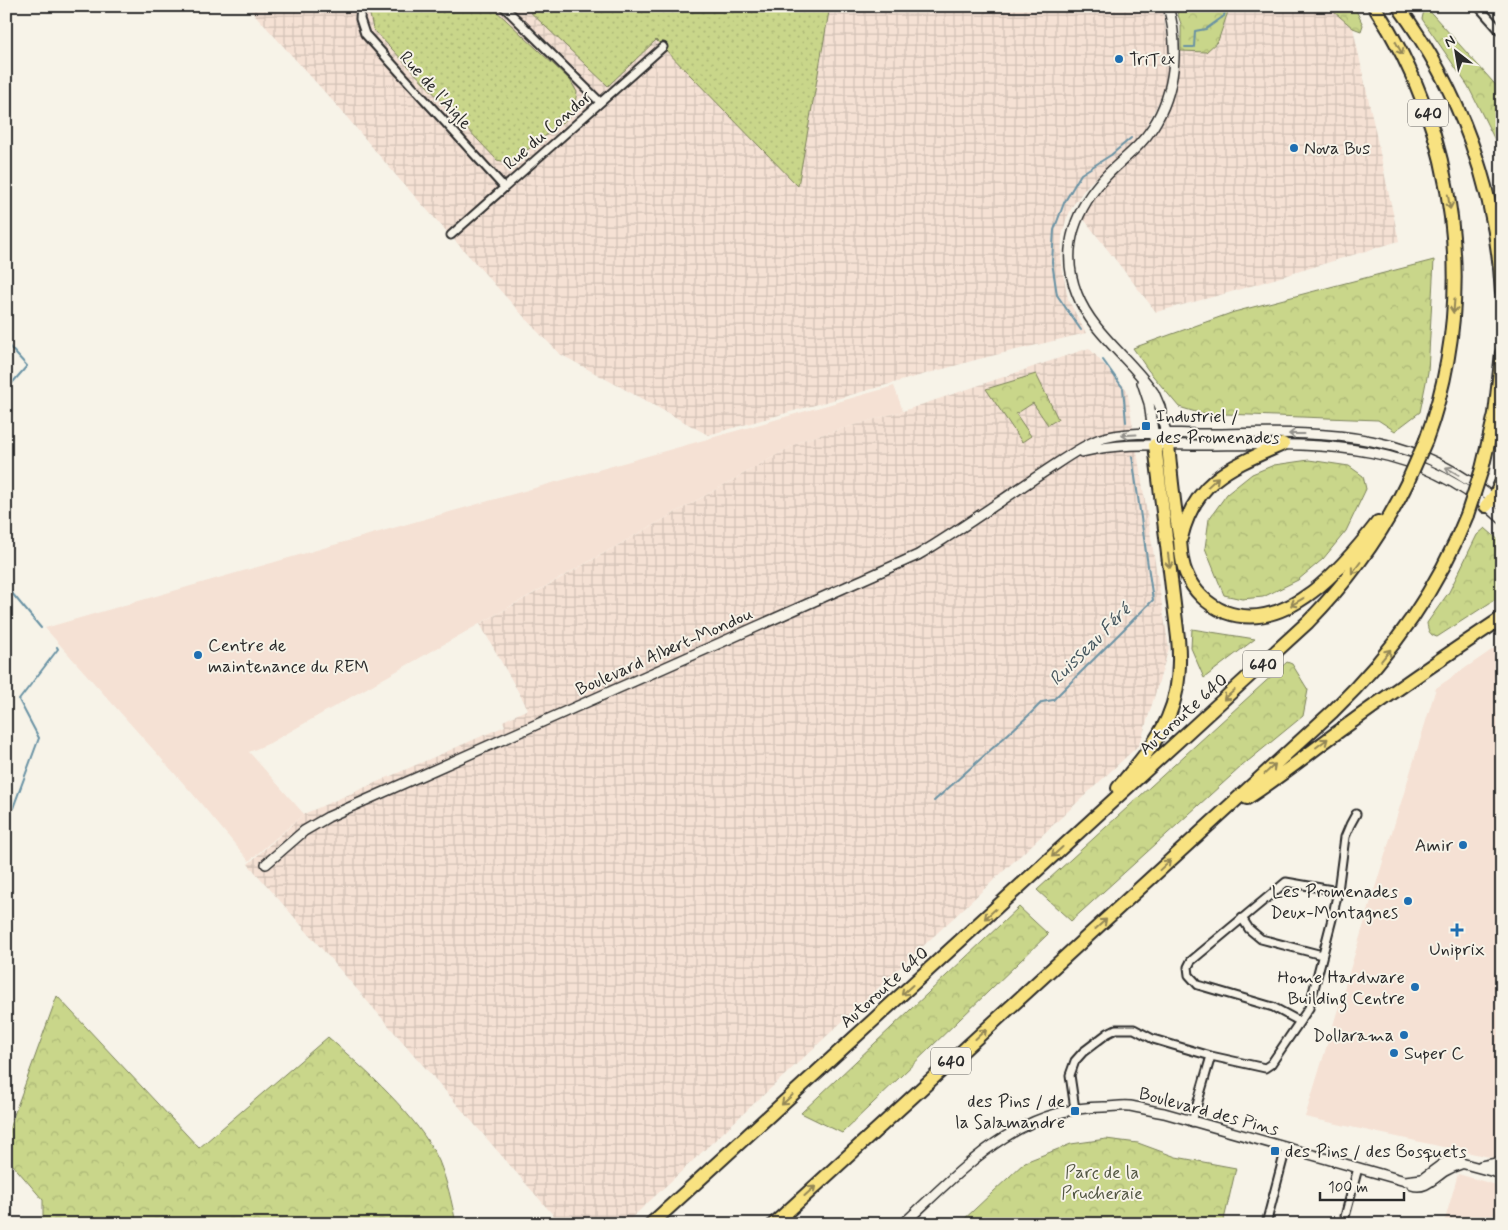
<svg xmlns="http://www.w3.org/2000/svg" width="1508" height="1230" font-family="Mynerve,sans-serif">
	<style>
		.built { fill: #f5e1d4 }
		.industrial { fill: url(#industrial-grid) }
		.grass { fill: url(#grass-dots); stroke: #7a805a }
		.forest { fill: url(#forest-crowns); stroke: #7a805a }
		.lines { fill: none; stroke-linecap: round; stroke-linejoin: round }
		.stream { stroke: #6992a4; stroke-width: 2 }
		.minor-casing { stroke: #2b2b2b; stroke-width: 11 }
		.tertiary-casing { stroke: #2b2b2b; stroke-width: 12 }
		.motorway-casing { stroke: #2b2b2b; stroke-width: 16 }
		.minor { stroke: #f7f3e8; stroke-width: 7 }
		.tertiary { stroke: #f7f3e8; stroke-width: 9 }
		.motorway { stroke: #f8e281; stroke-width: 12 }
		.motorway-bridge-casing { stroke: #2b2b2b; stroke-width: 16; stroke-linecap: butt }
		.motorway-bridge { stroke: #f8e281; stroke-width: 12 }
		.oneway { stroke: #928656 }
		.oneway2 { stroke: #918f8a }
		.poi-dot { fill: #1f6fb2; stroke: #f7f3e8; stroke-width: 2 }
		.labels { text-anchor: middle; stroke-width: 4; stroke-linejoin: round; paint-order: stroke }
		.shield { fill: #f7f3e8; stroke: #686764; stroke-width: 1 }
		.shield-label { font-size: 16px; font-weight: bold; fill: #2b2b2b }
		.poi-label { font-size: 18px; fill: #2b2b2b; stroke: #f7f3e8; text-anchor: start }
		.street-label { font-size: 18px; fill: #2b2b2b; stroke: #f7f3e8 }
		.park-label { font-size: 18px; fill: #525643; stroke: #f7f3e8 }
		.water-label { font-size: 19px; font-style: italic; fill: #45565e; stroke: #f7f3e8 }
	</style>
	<defs>
		<pattern id="industrial-grid" width="8" height="8" patternUnits="userSpaceOnUse" patternTransform="scale(1.25)"><rect width="8" height="8" fill="#f5e1d4"/><path d="M0 4h8M4 0v8" fill="none" stroke="#d2c1b6"/></pattern>
		<pattern id="grass-dots" width="8" height="8" patternUnits="userSpaceOnUse" patternTransform="scale(1.25)"><rect width="8" height="8" fill="#c9d68a"/><path d="M2 2h.1M6 6h.1" fill="none" stroke="#adb877" stroke-width="1.8" stroke-linecap="round"/></pattern>
		<pattern id="forest-crowns" width="20" height="18" patternUnits="userSpaceOnUse" patternTransform="scale(1.25)"><rect width="20" height="18" fill="#c9d68a"/><path d="M2 6a3 3 0 1 1 6 0M12 15a3 3 0 1 1 6 0" fill="none" stroke="#adb877"/></pattern>
	</defs>
	<rect width="100%" height="100%" fill="#f7f3e8"/>
	<filter id="ink" filterUnits="userSpaceOnUse"><feTurbulence type="fractalNoise" baseFrequency=".02" numOctaves="2"/><feDisplacementMap in="SourceGraphic" scale="10" xChannelSelector="R" yChannelSelector="G"/><feConvolveMatrix kernelMatrix="1 2 1 2 8 2 1 2 1" color-interpolation-filters="sRGB"/></filter>
	<g filter="url(#ink)">
		<path class="built" d="M894,386L903,411L803,440L270,743L249,752L304,814L249,861L192,793L45,628L372,534Z
			M1502,643V1152L1494,1158L1305,1117L1436,688Z
			M1458,1174L1493,1184L1502,1194V1224L1444,1223Z"/>
		<path class="industrial" d="M247,6H1162L1168,41L1169,55L1167,77L1162,96L1144,130L1136,141L1088,185L1073,205L1066,220L1062,236L1061,262L1068,299L1086,333L979,359L708,435L560,354L535,329L400,180L339,108Z
			M1230,6H1327L1353,28L1399,241L1231,292L1156,312L1083,218L1099,191L1145,142L1175,82L1181,51L1206,52L1218,42Z
			M1089,348L1127,390L1169,648L1140,744L625,1224H561L248,864L304,814L505,726L503,721L528,709L480,624L803,440L903,411Z"/>
		<path class="grass" d="M372,6H491L570,80L577,92L573,114L511,163L497,160L373,29L369,10Z
			M524,6H830L798,186L656,40L608,86Z"/>
		<path class="forest" d="M1175,6H1230L1218,41L1206,52L1181,51V24Z
			M1327,6H1354L1363,25L1361,31L1353,28Z
			M1425,6L1502,92V154L1468,86L1422,19Z
			M1434,260L1428,372L1420,412L1395,431L1378,420L1199,413L1179,407L1148,370L1133,348L1234,312Z
			M1036,374L1058,419L1048,425L1033,403L1016,414L1031,436L1022,442L986,389Z
			M1309,460L1349,466L1363,476L1366,489L1346,531L1323,559L1298,580L1263,597L1242,599L1224,595L1205,548L1209,519L1227,494L1252,474L1274,465Z
			M1485,528L1502,543V595L1437,637C1429,635 1428,630 1427,623L1449,592L1477,535Z
			M1192,629L1255,639L1204,678L1191,648Z
			M1287,662L1292,664L1308,690L1303,716L1242,766L1071,921L1037,890Z
			M1019,907L1048,934L842,1133L801,1113Z
			M57,996L199,1148L328,1037C365,1070 418,1116 439,1161C447,1181 452,1202 456,1224H43V1200L6,1157V1137Z
			M1106,1139L1138,1143L1176,1157L1236,1168L1223,1224H959L1025,1162L1071,1144Z"/>
		<g class="lines">
			<path class="stream" d="M1185,47H1194L1195,31L1206,29L1224,16L1226,6
				M1081,330L1057,295L1052,262L1054,230L1064,203L1081,174L1111,155L1131,138
				M6,343L27,366L6,390
				M1103,360L1123,388L1126,422
				M6,586L41,628
				M934,801L1028,716L1042,702L1053,700L1153,600L1132,456
				M6,827L39,738L19,700L58,649L57,647"/>
			<defs>
				<path id="minor" d="M361,6L360,19L365,34L504,187
					M503,6L600,102
					M1478,6L1502,33
					M451,235L663,47
					M1242,918L1249,929L1261,939L1322,955
					M1299,1021L1273,1007L1198,985L1189,975L1188,967L1191,961L1286,882L1338,891
					M1075,1109L1070,1075L1075,1061L1083,1052L1108,1033L1116,1029H1134L1153,1039L1173,1045L1211,1056L1265,1068L1271,1064L1309,1008L1332,919L1338,891L1345,837L1350,825L1356,814
					M1192,1122L1211,1056
					M1266,1224L1286,1148
					M1343,1224L1358,1168"/>
				<path id="tertiary" d="M1142,382L1149,403L1154,438
					M1167,438L1160,407L1154,393C1131,359 1092,333 1077,294C1059,249 1076,207 1108,174C1124,158 1141,146 1153,127C1176,91 1179,46 1168,6
					M1082,452C1120,442 1163,445 1202,445C1314,444 1414,436 1502,519
					M266,864L304,831L328,817L918,555C960,530 1000,501 1041,474C1060,462 1079,447 1100,439C1128,430 1172,434 1202,434C1317,433 1408,424 1502,506
					M1481,1166L1502,1162
					M1412,1185C1425,1190 1435,1177 1445,1171C1450,1168 1455,1166 1461,1164
					M903,1224C963,1169 1015,1108 1103,1107C1112,1107 1121,1105 1130,1106C1141,1108 1152,1111 1164,1113L1405,1181L1422,1179L1441,1165L1450,1160L1502,1174"/>
				<path id="motorway" d="M1374,6C1458,133 1478,297 1426,440
					M1398,6C1460,90 1496,189 1502,293
					M1168,445C1171,477 1174,508 1180,540C1181,551 1181,562 1186,573C1193,591 1208,605 1225,612C1287,635 1345,565 1378,522
					M1482,469L1495,414L1502,353
					M1486,506L1496,494L1502,481
					M1181,538C1195,479 1233,466 1283,444
					M1118,788C1160,737 1185,710 1178,638L1155,445
					M1247,798C1280,777 1310,752 1342,729C1394,691 1448,654 1502,618
					M651,1224L1308,622C1349,580 1383,534 1408,481
					M774,1224L1333,711C1391,655 1437,591 1467,515"/>
			</defs>
			<use href="#minor" class="minor-casing"/>
			<use href="#tertiary" class="tertiary-casing"/>
			<use href="#motorway" class="motorway-casing"/>
			<use href="#minor" class="minor"/>
			<use href="#tertiary" class="tertiary"/>
			<use href="#motorway" class="motorway"/>
			<defs>
				<path id="motorway-bridge" d="M1408,481L1426,440
					M1467,515L1482,469"/>
			</defs>
			<use href="#motorway-bridge" class="motorway-bridge-casing"/>
			<use href="#motorway-bridge" class="motorway-bridge"/>
		</g>
		<defs><path id="oneway-shaft" d="M-6 0H5M1.5-3L5.5 0L1.5 3" fill="none" stroke-width="1.6" stroke-linecap="round" stroke-linejoin="round" transform="scale(1.25)"/></defs>
		<g class="oneway">
			<use href="#oneway-shaft" transform="translate(1399 48) rotate(62)"/>
			<use href="#oneway-shaft" transform="translate(1449 202) rotate(81)"/>
			<use href="#oneway-shaft" transform="translate(1454 306) rotate(94)"/>
			<use href="#oneway-shaft" transform="translate(1213 482) rotate(-43)"/>
			<use href="#oneway-shaft" transform="translate(1169 561) rotate(82)"/>
			<use href="#oneway-shaft" transform="translate(1356 568) rotate(127)"/>
			<use href="#oneway-shaft" transform="translate(1297 602) rotate(149)"/>
			<use href="#oneway-shaft" transform="translate(1386 655) rotate(-51)"/>
			<use href="#oneway-shaft" transform="translate(1229 695) rotate(138)"/>
			<use href="#oneway-shaft" transform="translate(1322 743) rotate(-37)"/>
			<use href="#oneway-shaft" transform="translate(1270 769) rotate(-43)"/>
			<use href="#oneway-shaft" transform="translate(1057 852) rotate(138)"/>
			<use href="#oneway-shaft" transform="translate(1165 865) rotate(-43)"/>
			<use href="#oneway-shaft" transform="translate(990 914) rotate(138)"/>
			<use href="#oneway-shaft" transform="translate(1101 924) rotate(-42)"/>
			<use href="#oneway-shaft" transform="translate(907 990) rotate(138)"/>
			<use href="#oneway-shaft" transform="translate(981 1034) rotate(-42)"/>
			<use href="#oneway-shaft" transform="translate(787 1100) rotate(138)"/>
			<use href="#oneway-shaft" transform="translate(810 1191) rotate(-42)"/>
		</g>
		<g class="oneway2">
			<use href="#oneway-shaft" transform="translate(1296 434) rotate(-180)"/>
			<use href="#oneway-shaft" transform="translate(1129 435) rotate(177)"/>
			<use href="#oneway-shaft" transform="translate(1452 471) rotate(-150)"/>
		</g>
	</g>
	<g class="poi-dot">
		<circle cx="1119" cy="59" r="5"/>
		<circle cx="1294" cy="148" r="5"/>
		<rect x="1141" y="421" width="10" height="10" rx="2.5"/>
		<circle cx="198" cy="655" r="5"/>
		<circle cx="1463" cy="845" r="5"/>
		<circle cx="1408" cy="901" r="5"/>
		<path d="M1454.5 922.5h5v5h5v5h-5v5h-5v-5h-5v-5h5z"/>
		<circle cx="1415" cy="987" r="5"/>
		<circle cx="1404" cy="1035" r="5"/>
		<circle cx="1394" cy="1053" r="5"/>
		<rect x="1070" y="1106" width="10" height="10" rx="2.5"/>
		<rect x="1270" y="1146" width="10" height="10" rx="2.5"/>
	</g>
	<g class="labels">
		<g class="shield">
			<rect x="1408" y="99.5" width="40" height="27" rx="4"/>
			<rect x="1243" y="650.5" width="40" height="27" rx="4"/>
			<rect x="931" y="1047.5" width="40" height="27" rx="4"/>
		</g>
		<g class="shield-label">
			<text x="1428" y="119">640</text>
			<text x="1263" y="670">640</text>
			<text x="951" y="1067">640</text>
		</g>
		<g class="poi-label">
			<text x="1129" y="65">TriTex</text>
			<text x="1304" y="154">Nova Bus</text>
			<text x="1156" y="422">Industriel /<tspan x="1156" dy="21">des Promenades</tspan></text>
			<text x="208" y="651">Centre de<tspan x="208" dy="21">maintenance du REM</tspan></text>
			<text x="1453" y="851" text-anchor="end">Amir</text>
			<text x="1398" y="897" text-anchor="end">Les Promenades<tspan x="1398" dy="21">Deux-Montagnes</tspan></text>
			<text x="1457" y="955" text-anchor="middle">Uniprix</text>
			<text x="1405" y="983" text-anchor="end">Home Hardware<tspan x="1405" dy="21">Building Centre</tspan></text>
			<text x="1394" y="1041" text-anchor="end">Dollarama</text>
			<text x="1404" y="1059">Super C</text>
			<text x="1065" y="1107" text-anchor="end">des Pins / de<tspan x="1065" dy="21">la Salamandre</tspan></text>
			<text x="1285" y="1157">des Pins / des Bosquets</text>
		</g>
		<g class="street-label">
			<text transform="translate(436 90) rotate(48)" y="6">Rue de l'Aigle</text>
			<text transform="translate(547 130) rotate(-41)" y="6">Rue du Condor</text>
			<text transform="translate(664 651) rotate(-24)" y="6">Boulevard Albert-Mondou</text>
			<text transform="translate(1183 714) rotate(-42)" y="6">Autoroute 640</text>
			<text transform="translate(884 987) rotate(-42)" y="6">Autoroute 640</text>
			<text transform="translate(1209 1111) rotate(15)" y="6">Boulevard des Pins</text>
		</g>
		<g class="park-label">
			<text x="1102" y="1178">Parc de la<tspan x="1102" dy="21">Prucheraie</tspan></text>
		</g>
		<g class="water-label">
			<text transform="translate(1089 644) rotate(-45)" y="7">Ruisseau Féré</text>
		</g>
	</g>
	<rect width="1508" height="1230" fill="none" stroke="#f7f3e8" stroke-width="25"/>
	<rect x="12" y="12" width="1483" height="1205" fill="none" stroke="#2b2b2b" stroke-width="2" filter="url(#ink)"/>
	<g transform="translate(1456 52) rotate(329)" stroke="#f7f3e8" stroke-width="4" paint-order="stroke">
	<path d="M0-4L9 19L0 12L-9 19Z" fill="#2b2b2b"/>
	<text y="-8" font-size="14" font-weight="bold" text-anchor="middle" fill="#2b2b2b">N</text>
	</g>
	<path d="M1320 1192v8h84v-8" fill="none" stroke="#2b2b2b" stroke-width="2.5"/>
	<text x="1328" y="1192" font-size="15" fill="#2b2b2b" stroke="#f7f3e8" stroke-width="4" paint-order="stroke">100 m</text>
</svg>
